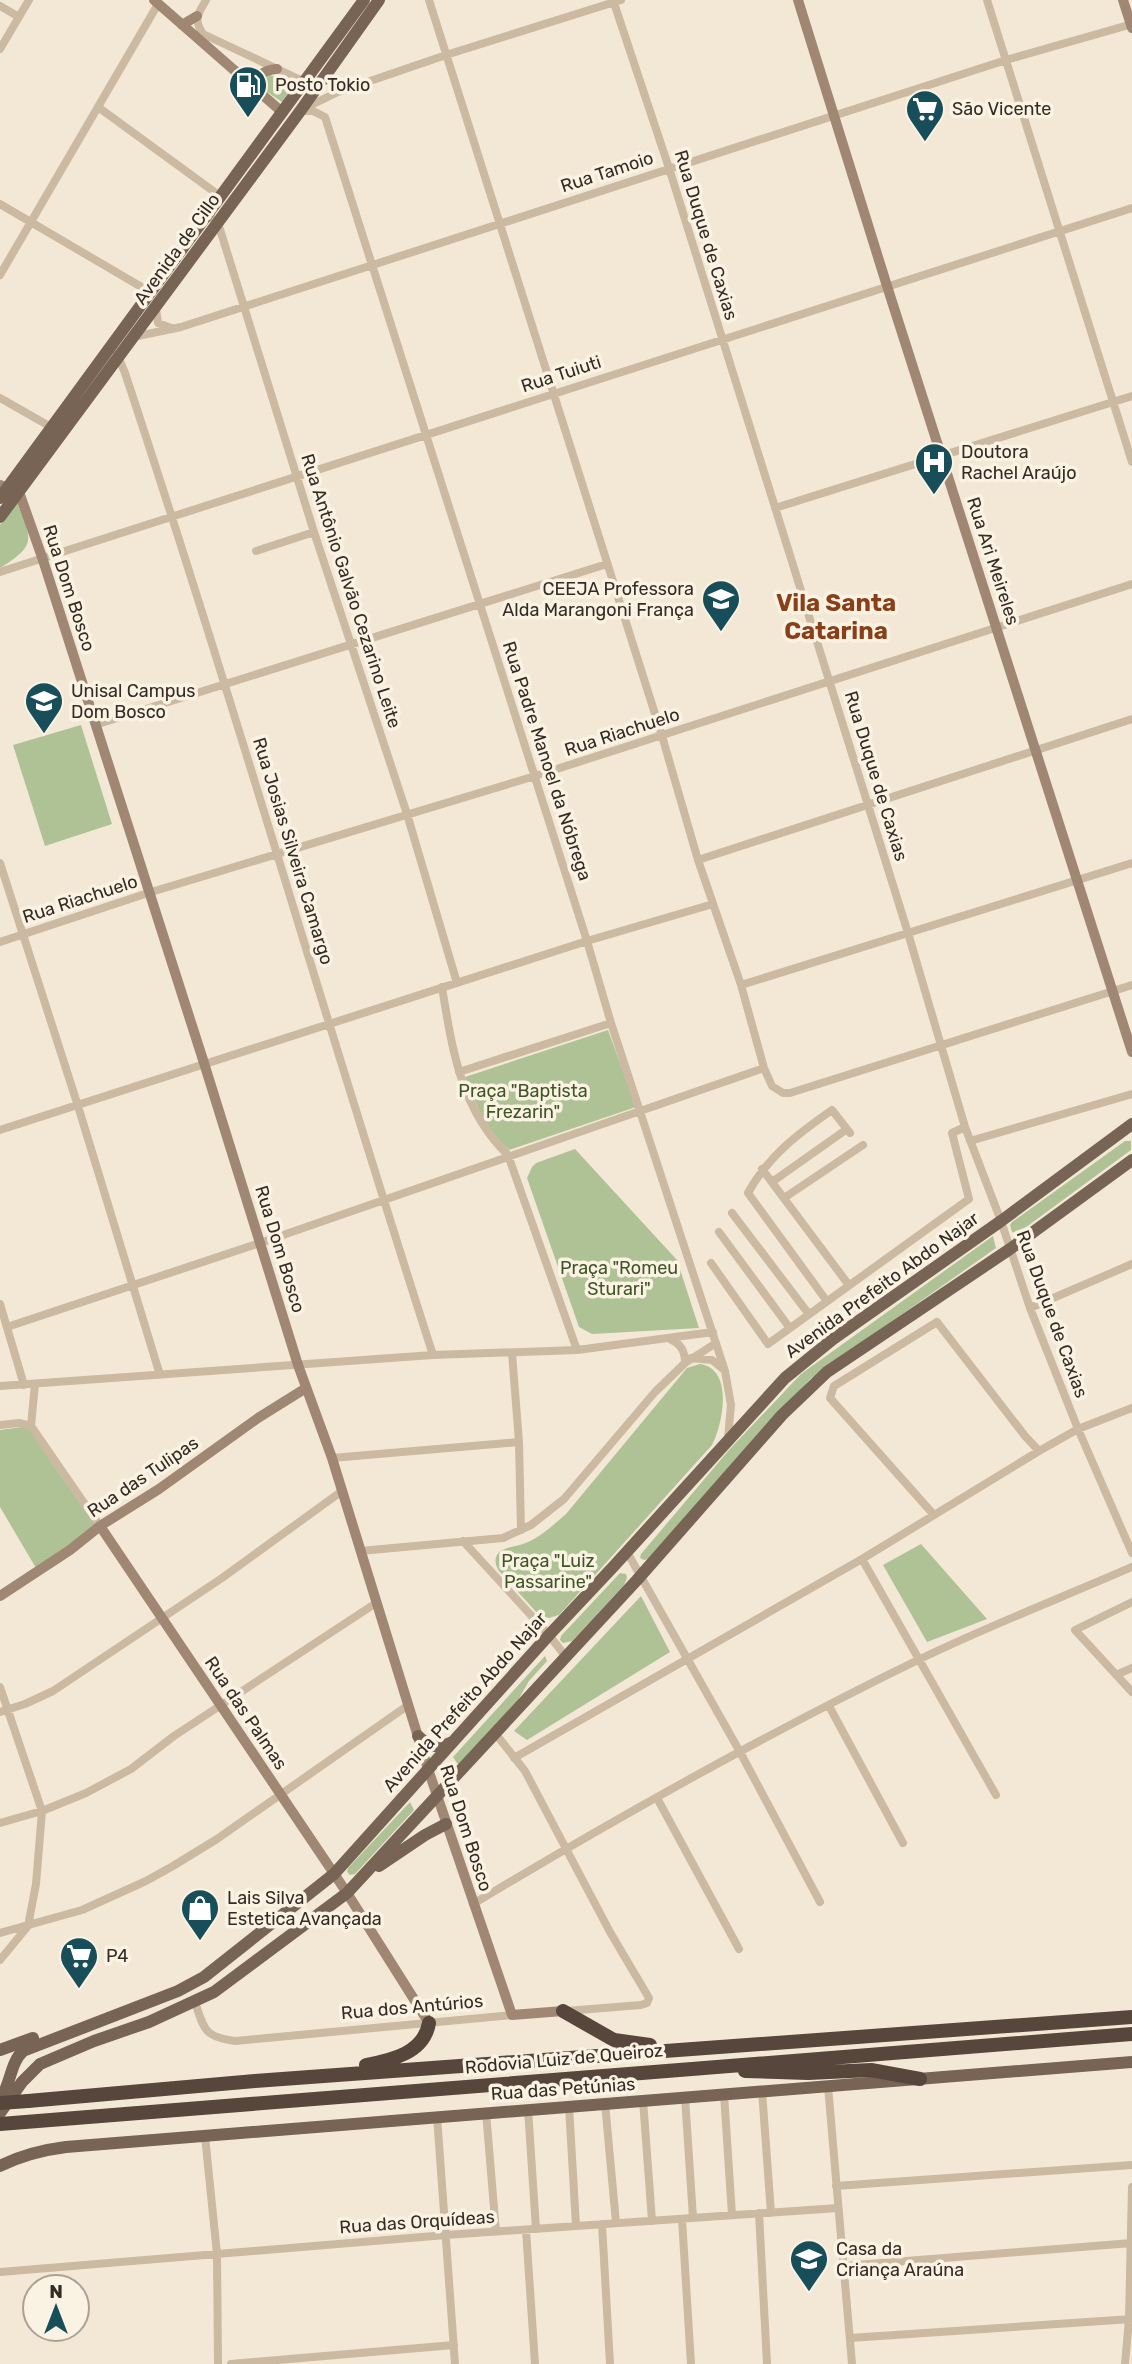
<svg xmlns="http://www.w3.org/2000/svg" width="1132" height="2364" font-family="Rubik,sans-serif">
	<style>
		.green { fill: #aec295 }
		.lines { fill: none; stroke-linecap: round; stroke-linejoin: round }
		.street { stroke: #cbb9a1; stroke-width: 8 }
		.secondary { stroke: #9f8773; stroke-width: 10 }
		.primary { stroke: #786454; stroke-width: 12 }
		.highway { stroke: #57463b; stroke-width: 14 }
		.highway-bridge { stroke: #57463b; stroke-width: 14 }
		.labels { text-anchor: middle; stroke-width: 7; stroke-linejoin: round; paint-order: stroke }
		.poi-label { font-size: 18px; fill: #352b25; stroke: #faf2e2; text-anchor: start }
		.street-label { font-size: 18px; fill: #352b25; stroke: #faf2e2 }
		.park-label { font-size: 18px; fill: #3f5527; stroke: #faf2e2 }
		.district-label { font-size: 24px; font-weight: bold; fill: #8a3f18; stroke: #faf2e2 }
	</style>
	<rect width="100%" height="100%" fill="#f3e8d6"/>
	<path class="green" d="M270,75L294,84L282,102L263,89V80Z
		M17,501C31,540 38,544 0,568V525Z
		M81,725L112,824L45,846L13,745Z
		M608,1030L636,1107L509,1150C486,1129 476,1105 465,1077Z
		M1125,1141H1131V1150L1018,1233L1012,1232L1010,1225L1012,1222Z
		M575,1149L677,1260L699,1328L592,1334L579,1327L527,1178L532,1167L536,1163Z
		M993,1236L996,1248L810,1379L648,1559L644,1560L640,1558L641,1554L729,1450L801,1374Z
		M700,1364C734,1369 723,1424 712,1445L559,1615L549,1618L539,1615L499,1571C496,1566 494,1561 497,1555C502,1547 515,1547 523,1544C540,1538 553,1525 566,1514L687,1368Z
		M31,1426C49,1464 74,1494 100,1526L36,1568L0,1507V1430Z
		M921,1544L987,1619L927,1642L883,1565Z
		M620,1573L626,1574L627,1578L624,1585L572,1641L563,1643L560,1640L561,1636Z
		M641,1596L670,1652L527,1740L514,1731Z
		M545,1656L547,1661L529,1681L518,1700L459,1766L453,1757Z
		M410,1802L414,1810L355,1874L350,1875L347,1872L348,1868Z"/>
	<g class="lines">
		<path class="street" d="M206,0C198,14 193,19 203,34L305,82
			M429,0L662,736L698,860L741,985L764,1068L772,1086L783,1093H790L1132,985
			M613,0L669,168L908,933L965,1127L1001,1221L1030,1308L1078,1429L1132,1553
			M987,0L1132,462
			M0,6L19,17
			M0,49L29,0
			M98,107L220,196
			M303,109L338,92L446,55L621,0
			M299,111H313L325,117L587,941L611,1023L725,1371L731,1405L728,1438
			M0,204L150,292
			M207,215L218,223L314,532L407,814L457,983
			M0,275L158,4
			M156,309L158,323L171,328
			M133,337L181,327L1006,60L1132,24
			M117,354L125,373C233,699 328,1029 433,1355
			M0,398L51,427
			M775,508L1132,396
			M256,551L314,532
			M0,572L1132,208
			M95,725L607,564
			M698,860L1132,719
			M0,863L78,1106L160,1375
			M0,942L148,893L535,776L1132,584
			M741,985L1132,863
			M442,987C452,1049 461,1110 508,1155L577,1350
			M459,1072L611,1023
			M0,1130L587,941L713,904
			M970,1141L1132,1094
			M762,1169L848,1284
			M772,1182L847,1129
			M784,1198L863,1145
			M732,1213L808,1313
			M719,1232L789,1327
			M711,1263L768,1344L969,1199L952,1133L965,1127
			M826,1300L748,1193C768,1156 799,1133 832,1110L850,1133
			M0,1304L24,1385
			M1030,1308L1132,1264
			M7,1327L260,1243L764,1068
			M670,1339C681,1344 685,1351 685,1363
			M512,1353L519,1442L521,1530
			M691,1358L712,1360L723,1369
			M35,1384L31,1426L100,1526
			M0,1386L433,1355L577,1350L713,1332
			M0,1425L19,1423L31,1426
			M332,1458L519,1442
			M934,1515L830,1398L834,1386L937,1322L1025,1436L1039,1451
			M463,1541L549,1635L566,1657
			M360,1551L503,1538L531,1525L564,1499L655,1392L685,1363L716,1343
			M627,1552L740,1752L820,1902
			M862,1559L996,1795
			M1132,1602L1075,1630L1132,1692
			M1116,1675L1132,1668
			M0,1687L42,1811L36,1884L28,1926L0,1960
			M829,1706L903,1843
			M0,1712L25,1704L53,1691L222,1578L342,1491
			M495,1733L525,1771L610,1932L649,1998L647,2003L641,2005L566,2011
			M514,1758L862,1559L1039,1451L1078,1429L1132,1408
			M657,1798L739,1949
			M0,1823L42,1811L86,1793L131,1769L174,1736L376,1603
			M473,1904C618,1817 766,1734 918,1660C988,1626 1061,1598 1132,1567
			M0,1933L82,1910L146,1881L173,1866L217,1839L407,1706
			M195,2002C204,2029 204,2037 235,2041L512,2015
			M828,2086L852,2364
			M762,2091L771,2213
			M724,2094L732,2215
			M685,2097L693,2218
			M643,2100L652,2221
			M605,2103L616,2223
			M569,2106L576,2226
			M528,2109L536,2229
			M486,2112L496,2232
			M437,2116L455,2364
			M205,2136L217,2254L218,2364
			M836,2186L1132,2165
			M759,2213L767,2364
			M682,2219L691,2364
			M602,2224L610,2364
			M526,2230L535,2364
			M844,2266L1132,2243
			M0,2272L446,2235L838,2208
			M850,2338L1132,2319
			M231,2364L454,2345
			M1125,2364L1129,2319L1132,2187"/>
		<path class="secondary" d="M154,0L282,112
			M798,0L887,286L1132,1052
			M1123,0L1132,28
			M182,25L197,16
			M257,91C255,76 263,70 277,69
			M0,485L19,492L42,557L204,1063L298,1365L332,1458L428,1769L512,2015L563,2011
			M100,1526L347,1893L429,2023
			M0,1596L70,1550L100,1526L159,1489L258,1418L306,1388"/>
		<path class="primary" d="M0,498L364,0
			M0,517L301,110L379,0
			M418,1736C429,1747 438,1749 452,1742
			M379,1866L425,1835L446,1824
			M0,2050L33,2038
			M0,2100C11,2084 10,2063 23,2051L178,1991L204,1977L334,1874L549,1635L613,1567L785,1378L833,1339L1001,1221L1132,1124
			M0,2113L22,2082L40,2064L94,2041L149,2022L214,1992L347,1893L637,1580L782,1415L827,1372L1010,1249L1132,1160
			M0,2166C22,2155 42,2150 66,2147L1132,2062"/>
		<path class="highway" d="M563,2011L614,2040L650,2045
			M366,2065C392,2060 424,2053 429,2023
			M745,2071L808,2073L871,2070L920,2079
			M28,2101L255,2081L1132,2017
			M0,2124L1132,2034"/>
		<path class="highway-bridge" d="M0,2103L28,2101"/>
	</g>
	<defs>
		<symbol id="fuel-pin" viewBox="-11 -11 22 30"><path d="M0 17L-7.5 6A9.5 9.5 0 1 1 7.5 6Z" fill="#174e59" stroke="#faf2e2"/><path d="M-5.5-6h7V0h2V4h1.3V-2.5L3-4.5l.8-.8L6-3V5H2.5V1h-1V6h-7ZM-4.2-4.7v3.2H.2V-4.7Z" fill="#fff"/></symbol>
		<symbol id="supermarket-pin" viewBox="-11 -11 22 30"><path d="M0 17L-7.5 6A9.5 9.5 0 1 1 7.5 6Z" fill="#174e59" stroke="#faf2e2"/><path d="M-6-5.5h2.5l.6 2H6L4.5 2H-2.5L-4.4-4H-6ZM-1.5 3.2a1.3 1.3 0 1 0 .1 0ZM3 3.2a1.3 1.3 0 1 0 .1 0Z" fill="#fff"/></symbol>
		<symbol id="hospital-pin" viewBox="-11 -11 22 30"><path d="M0 17L-7.5 6A9.5 9.5 0 1 1 7.5 6Z" fill="#174e59" stroke="#faf2e2"/><path d="M-5-5h3v3.5h4V-5h3V5h-3V1.5h-4V5h-3Z" fill="#fff"/></symbol>
		<symbol id="school-pin" viewBox="-11 -11 22 30"><path d="M0 17L-7.5 6A9.5 9.5 0 1 1 7.5 6Z" fill="#174e59" stroke="#faf2e2"/><path d="M0-5L7-2L0 1L-7-2ZM-4 1L0 2.5L4 1V4Q0 6-4 4Z" fill="#fff"/></symbol>
		<symbol id="university-pin" viewBox="-11 -11 22 30"><path d="M0 17L-7.5 6A9.5 9.5 0 1 1 7.5 6Z" fill="#174e59" stroke="#faf2e2"/><path d="M0-5L7-2L0 1L-7-2ZM-4 1L0 2.5L4 1V4Q0 6-4 4Z" fill="#fff"/></symbol>
		<symbol id="shop-pin" viewBox="-11 -11 22 30"><path d="M0 17L-7.5 6A9.5 9.5 0 1 1 7.5 6Z" fill="#174e59" stroke="#faf2e2"/><path d="M-5-2.5h2.3a2.7 3.5 0 0 1 5.4 0H5L5.5 6h-11ZM-1.5-2.5h3a1.5 2.3 0 0 0-3 0Z" fill="#fff"/></symbol>
	</defs>
	<g fill-rule="evenodd">
		<use href="#fuel-pin" x="226" y="63" width="44" height="60"/>
		<use href="#supermarket-pin" x="903" y="87" width="44" height="60"/>
		<use href="#hospital-pin" x="912" y="440" width="44" height="60"/>
		<use href="#school-pin" x="699" y="577" width="44" height="60"/>
		<use href="#university-pin" x="22" y="679" width="44" height="60"/>
		<use href="#shop-pin" x="178" y="1886" width="44" height="60"/>
		<use href="#supermarket-pin" x="57" y="1934" width="44" height="60"/>
		<use href="#school-pin" x="787" y="2237" width="44" height="60"/>
	</g>
	<g class="labels">
		<g class="poi-label">
			<text x="275" y="91">Posto Tokio</text>
			<text x="952" y="115">São Vicente</text>
			<text x="961" y="458">Doutora<tspan x="961" dy="21">Rachel Araújo</tspan></text>
			<text x="694" y="595" text-anchor="end">CEEJA Professora<tspan x="694" dy="21">Alda Marangoni França</tspan></text>
			<text x="71" y="697">Unisal Campus<tspan x="71" dy="21">Dom Bosco</tspan></text>
			<text x="227" y="1904">Lais Silva<tspan x="227" dy="21">Estetica Avançada</tspan></text>
			<text x="106" y="1962">P4</text>
			<text x="836" y="2255">Casa da<tspan x="836" dy="21">Criança Araúna</tspan></text>
		</g>
		<g class="street-label">
			<text transform="translate(607 172) rotate(-18)" y="6">Rua Tamoio</text>
			<text transform="translate(706 235) rotate(73)" y="6">Rua Duque de Caxias</text>
			<text transform="translate(177 249) rotate(-54)" y="6">Avenida de Cillo</text>
			<text transform="translate(561 374) rotate(-18)" y="6">Rua Tuiuti</text>
			<text transform="translate(993 561) rotate(72)" y="6">Rua Ari Meireles</text>
			<text transform="translate(69 588) rotate(72)" y="6">Rua Dom Bosco</text>
			<text transform="translate(351 591) rotate(72)" y="6">Rua Antônio Galvão Cezarino Leite</text>
			<text transform="translate(622 732) rotate(-18)" y="6">Rua Riachuelo</text>
			<text transform="translate(547 761) rotate(72)" y="6">Rua Padre Manoel da Nóbrega</text>
			<text transform="translate(876 776) rotate(73)" y="6">Rua Duque de Caxias</text>
			<text transform="translate(293 851) rotate(73)" y="6">Rua Josias Silveira Camargo</text>
			<text transform="translate(80 899) rotate(-18)" y="6">Rua Riachuelo</text>
			<text transform="translate(280 1249) rotate(73)" y="6">Rua Dom Bosco</text>
			<text transform="translate(882 1285) rotate(-36)" y="6">Avenida Prefeito Abdo Najar</text>
			<text transform="translate(1052 1314) rotate(70)" y="6">Rua Duque de Caxias</text>
			<text transform="translate(143 1477) rotate(-34)" y="6">Rua das Tulipas</text>
			<text transform="translate(465 1702) rotate(-48)" y="6">Avenida Prefeito Abdo Najar</text>
			<text transform="translate(246 1713) rotate(56)" y="6">Rua das Palmas</text>
			<text transform="translate(466 1828) rotate(72)" y="6">Rua Dom Bosco</text>
			<text transform="translate(412 2007) rotate(-5)" y="6">Rua dos Antúrios</text>
			<text transform="translate(564 2059) rotate(-5)" y="6">Rodovia Luiz de Queiroz</text>
			<text transform="translate(563 2089) rotate(-4)" y="6">Rua das Petúnias</text>
			<text transform="translate(417 2222) rotate(-4)" y="6">Rua das Orquídeas</text>
		</g>
		<g class="park-label">
			<text x="523" y="1097">Praça "Baptista<tspan x="523" dy="21">Frezarin"</tspan></text>
			<text x="619" y="1274">Praça "Romeu<tspan x="619" dy="21">Sturari"</tspan></text>
			<text x="548" y="1567">Praça "Luiz<tspan x="548" dy="21">Passarine"</tspan></text>
		</g>
		<g class="district-label">
			<text x="836" y="611">Vila Santa<tspan x="836" dy="28">Catarina</tspan></text>
		</g>
	</g>
	<g transform="translate(56 2308)"><circle r="33" fill="#faf2e2" stroke="#aba296" stroke-width="2"/>
	<path d="M0-5L12 26L0 18L-12 26Z" fill="#174e59"/>
	<text y="-10" font-size="19" font-weight="bold" text-anchor="middle" fill="#352b25">N</text>
	</g>
</svg>
